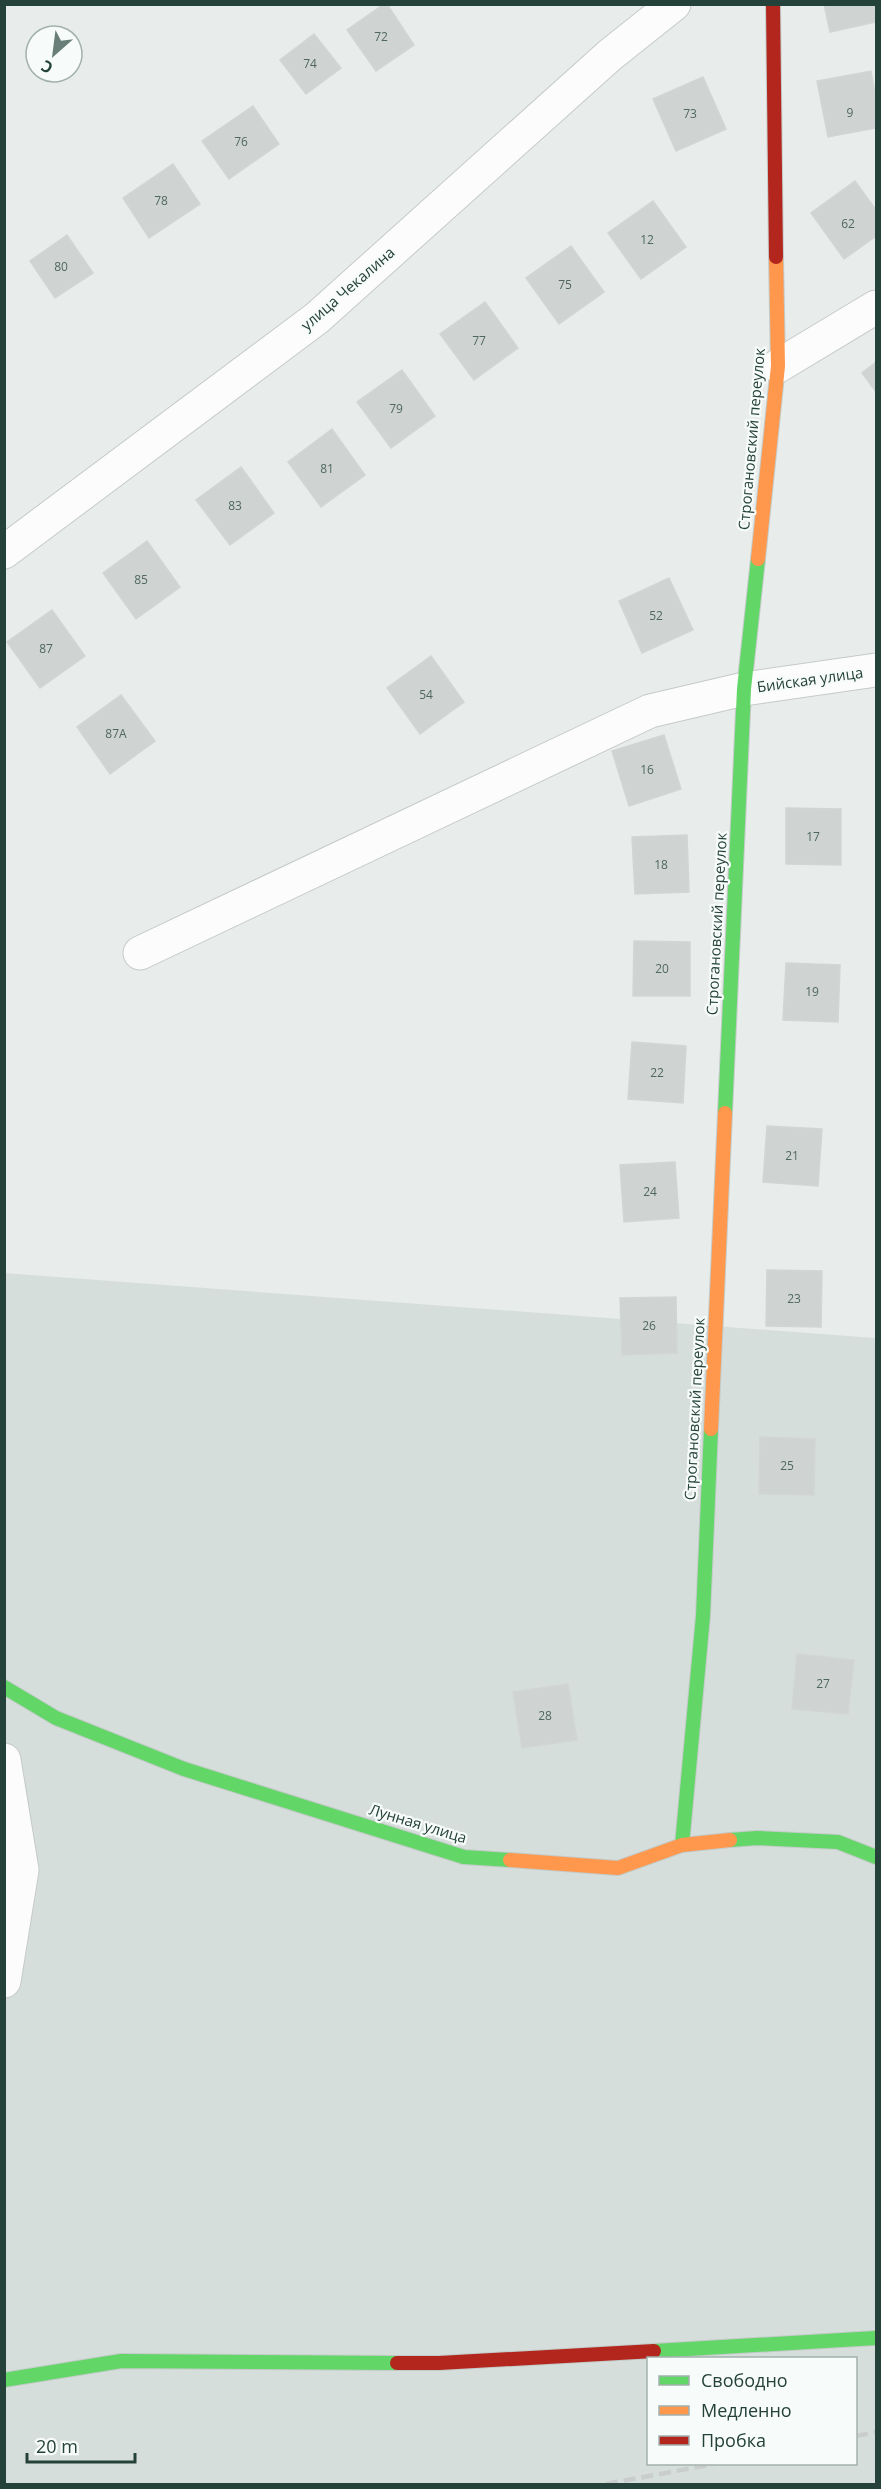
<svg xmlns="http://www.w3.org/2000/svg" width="881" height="2489" font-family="'Open Sans',sans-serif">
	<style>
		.built { fill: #d6dedb; fill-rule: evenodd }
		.building { fill: #cfd4d2; stroke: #d1d6d4; stroke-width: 1.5 }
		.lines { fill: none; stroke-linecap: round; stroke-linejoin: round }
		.street-casing { stroke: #c5cac8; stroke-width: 35 }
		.fast-casing { stroke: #c3cbc8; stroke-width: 16 }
		.slow-casing { stroke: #c3cbc8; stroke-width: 16 }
		.jam-casing { stroke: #c3cbc8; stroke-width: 16 }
		.street { stroke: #fcfcfc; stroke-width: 33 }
		.fast { stroke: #63d668; stroke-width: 14 }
		.slow { stroke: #ff974d; stroke-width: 14 }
		.jam { stroke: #b3261e; stroke-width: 14 }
		.rail { stroke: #c9cdcc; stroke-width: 4.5; stroke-dasharray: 12 6; stroke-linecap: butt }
		.labels { text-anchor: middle; stroke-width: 4.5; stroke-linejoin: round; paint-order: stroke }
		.number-label { font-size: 12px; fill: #506761 }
		.street-label { font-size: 15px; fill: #24423a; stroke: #f7fbf9 }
	</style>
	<rect width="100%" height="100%" fill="#e8edeb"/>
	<path class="built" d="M4,1273L876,1338V2484H5ZM648,2358H856V2464H648Z"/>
	<path class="building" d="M384,4H387L414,45L376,71L347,30Z
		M824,4H876V22L830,32Z
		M314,34L341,68L306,94L280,60Z
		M871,71L876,99V128L828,137L817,81Z
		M703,77L726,129L676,151L653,99Z
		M253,106L279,144L229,179L202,141Z
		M173,164L200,204L149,238L123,198Z
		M855,181L876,210V236L844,259L811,213Z
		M653,201L686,247L641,279L608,233Z
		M67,235L93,273L55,298L30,261Z
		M571,246L604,292L559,324L526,278Z
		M485,302L518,348L474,380L440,334Z
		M876,362V392L862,373Z
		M402,370L435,416L391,448L357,402Z
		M332,429L365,475L321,507L288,462Z
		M241,467L274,513L230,545L196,500Z
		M147,541L180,587L136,619L103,573Z
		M669,578L693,630L642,653L619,601Z
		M52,610L85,656L40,688L7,642Z
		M431,656L464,702L420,734L387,688Z
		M121,695L155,741L110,774L77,727Z
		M664,735L681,789L629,806L612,751Z
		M786,808L841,809V865L786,864Z
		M687,835L689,892L635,894L632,837Z
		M634,941L690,942V996H633Z
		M786,963L840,965L838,1022L783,1020Z
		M632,1042L686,1046L683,1103L628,1099Z
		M767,1126L822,1129L818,1186L763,1182Z
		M675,1162L679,1218L624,1222L620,1165Z
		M767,1270L822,1271L821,1327L766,1326Z
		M676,1297L677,1353L622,1355L620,1298Z
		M760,1437L815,1439L814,1495L759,1494Z
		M797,1654L854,1660L848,1714L792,1709Z
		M568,1684L577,1740L522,1748L513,1692Z"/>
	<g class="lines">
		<defs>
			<path id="street" d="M778,366L876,307
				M4,552L317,318L610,55L674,4
				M140,953L650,711L744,689L876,670
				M4,1760L22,1870L4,1981"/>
			<path id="fast" d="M725,1113L744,689L758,559
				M4,1687L56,1718L184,1769L464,1857L510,1860
				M730,1840L757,1838L838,1842L876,1857
				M682,1845L703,1616L711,1429
				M654,2351L876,2338
				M4,2380L121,2361L397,2363"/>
			<path id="slow" d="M758,559L778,366L776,257
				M711,1429L725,1113
				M510,1860L618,1868L682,1845L730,1840"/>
			<path id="jam" d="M773,4L776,257
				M397,2363H439L654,2351"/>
		</defs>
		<use href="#street" class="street-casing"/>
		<use href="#fast" class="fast-casing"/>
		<use href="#slow" class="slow-casing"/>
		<use href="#jam" class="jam-casing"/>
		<use href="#street" class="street"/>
		<use href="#fast" class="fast"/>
		<use href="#slow" class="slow"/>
		<use href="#jam" class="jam"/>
		<path class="rail" d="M856,2436L876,2432
			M606,2484L714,2464"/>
	</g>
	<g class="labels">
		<g class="number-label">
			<text x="381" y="41">72</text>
			<text x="310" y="68">74</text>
			<text x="850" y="117">9</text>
			<text x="690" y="118">73</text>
			<text x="241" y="146">76</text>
			<text x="161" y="205">78</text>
			<text x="848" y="228">62</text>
			<text x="647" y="244">12</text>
			<text x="61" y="271">80</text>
			<text x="565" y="289">75</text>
			<text x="479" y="345">77</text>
			<text x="396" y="413">79</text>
			<text x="327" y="473">81</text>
			<text x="235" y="510">83</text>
			<text x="141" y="584">85</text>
			<text x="656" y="620">52</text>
			<text x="46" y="653">87</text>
			<text x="426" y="699">54</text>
			<text x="116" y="738">87А</text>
			<text x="647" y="774">16</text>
			<text x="813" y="841">17</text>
			<text x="661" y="869">18</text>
			<text x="662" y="973">20</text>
			<text x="812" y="996">19</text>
			<text x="657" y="1077">22</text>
			<text x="792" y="1160">21</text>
			<text x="650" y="1196">24</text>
			<text x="794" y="1303">23</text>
			<text x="649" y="1330">26</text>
			<text x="787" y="1470">25</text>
			<text x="823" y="1688">27</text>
			<text x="545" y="1720">28</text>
		</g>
		<g class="street-label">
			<text transform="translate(348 289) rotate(-41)" y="5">улица Чекалина</text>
			<text transform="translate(752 439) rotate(-85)" y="5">Строгановский переулок</text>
			<text transform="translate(810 680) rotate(-8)" y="5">Бийская улица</text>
			<text transform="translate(717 924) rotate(-87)" y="5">Строгановский переулок</text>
			<text transform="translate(695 1409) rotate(-87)" y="5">Строгановский переулок</text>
			<text transform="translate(418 1824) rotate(17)" y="5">Лунная улица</text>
		</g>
	</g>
	<rect width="881" height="2489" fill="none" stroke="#24423a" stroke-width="12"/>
	<rect x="647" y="2357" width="210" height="108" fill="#f7fbf9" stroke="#a3b1ad" stroke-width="1.5"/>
	<rect x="659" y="2376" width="30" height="9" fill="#63d668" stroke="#a3b1ad" stroke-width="1.5"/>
	<text x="701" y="2387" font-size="18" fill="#24423a">Свободно</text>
	<rect x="659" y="2406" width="30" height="9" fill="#ff974d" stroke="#a3b1ad" stroke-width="1.5"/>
	<text x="701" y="2417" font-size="18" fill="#24423a">Медленно</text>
	<rect x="659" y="2436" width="30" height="9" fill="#b3261e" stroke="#a3b1ad" stroke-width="1.5"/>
	<text x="701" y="2447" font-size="18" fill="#24423a">Пробка</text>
	<g transform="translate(54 54) rotate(208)"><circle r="28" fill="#f7fbf9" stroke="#a3b1ad" stroke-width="1.5"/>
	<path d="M0-4.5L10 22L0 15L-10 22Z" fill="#697e78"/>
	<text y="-9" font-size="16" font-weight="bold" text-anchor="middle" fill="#24423a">С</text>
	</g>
	<path d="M27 2453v9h108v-9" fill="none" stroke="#24423a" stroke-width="3"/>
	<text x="36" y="2453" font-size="18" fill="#24423a" stroke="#f7fbf9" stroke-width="4.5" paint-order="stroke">20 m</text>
</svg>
